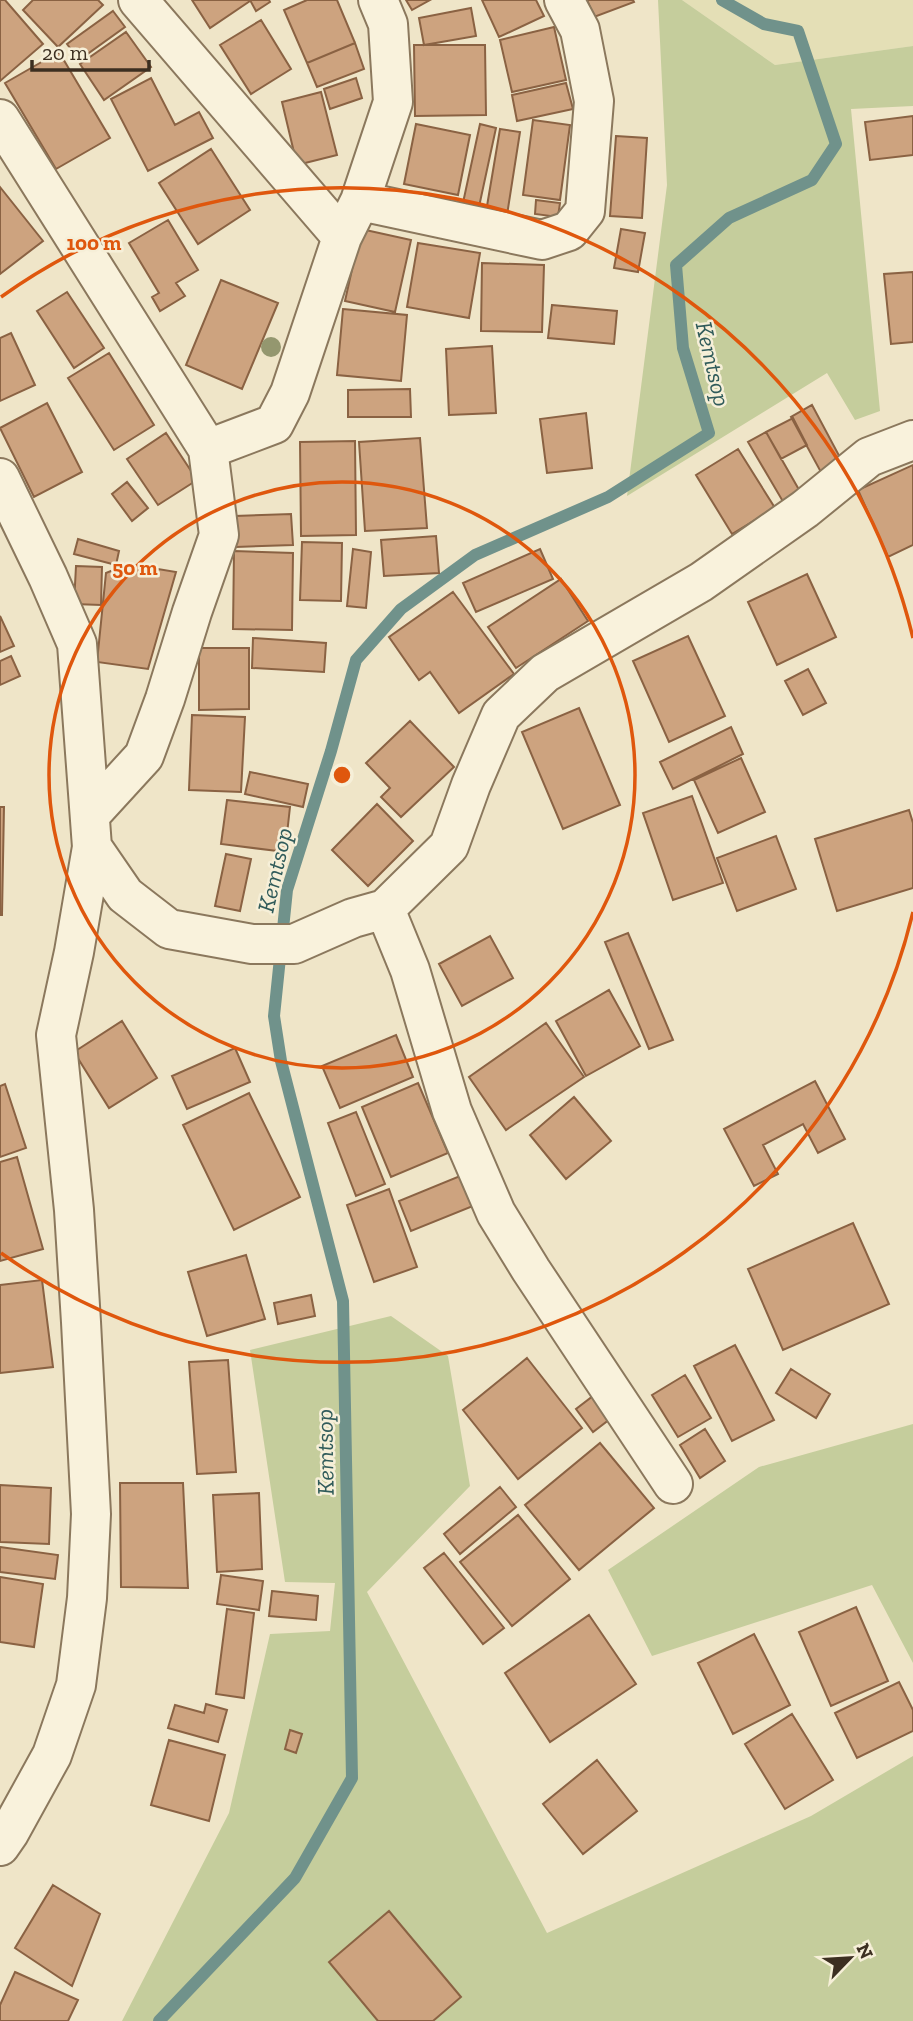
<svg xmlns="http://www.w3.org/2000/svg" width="913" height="2021" font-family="'Zilla Slab',serif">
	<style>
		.farmland { fill: #e4dfb6 }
		.green { fill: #c5cd9c }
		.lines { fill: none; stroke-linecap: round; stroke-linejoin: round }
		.stream { stroke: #70928b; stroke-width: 12 }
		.building { fill: #cda37f; stroke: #8a6243; stroke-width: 2 }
		.minor-casing { stroke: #8b785d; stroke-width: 42 }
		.minor { stroke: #f9f2dc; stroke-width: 38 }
		.tree { fill: #94976f }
		.ring { fill: none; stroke: #df570d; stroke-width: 3.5 }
		.labels { text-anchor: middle; stroke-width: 5; stroke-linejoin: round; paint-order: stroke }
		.water-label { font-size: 24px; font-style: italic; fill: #305b5a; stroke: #f6efd8 }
		.centre { fill: #df570d; stroke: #f6efd8; stroke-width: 3.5 }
		.ring-label { font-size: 21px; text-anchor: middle; font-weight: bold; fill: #df570d; stroke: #f6efd8; stroke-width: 5; stroke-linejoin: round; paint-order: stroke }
	</style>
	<rect width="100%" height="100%" fill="#efe5c8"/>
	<path class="farmland" d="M682,0H913V46L775,65Z"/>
	<path class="green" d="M658,0H682L775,65L913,46V106L851,109L880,411L855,420L827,373L627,496L667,185Z
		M391,1316L448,1356L470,1486L367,1592L547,1933L811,1816L913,1756V2021H122L229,1813L270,1634L330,1631L335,1583L285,1582L250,1350Z
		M913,1424V1663L872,1585L652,1656L608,1570L759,1467Z"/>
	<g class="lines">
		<path class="stream" d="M159,2021L295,1878L352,1778L343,1301L281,1061L274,1016L287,890L331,751L356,660L401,609L475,555L608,497L709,433L683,348L676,265L729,218L812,180L836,144L798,31L764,24L722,0"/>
	</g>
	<path class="building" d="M0,0H5L43,44L0,81Z
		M33,0H98L103,5L58,47L23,10Z
		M192,0H250V1L210,28Z
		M250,0H269L270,2L256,11Z
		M307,0H337L355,43L307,63L284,10Z
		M406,0H430L412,10Z
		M482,0H536L544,16L499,37Z
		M587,0H633L634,2L594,17Z
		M471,8L476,36L424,45L419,18Z
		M113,11L125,27L79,60L67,44Z
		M261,20L291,69L251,94L220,45Z
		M554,27L566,80L512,92L500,40Z
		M126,32L151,67L104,100L80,64Z
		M355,43L364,69L317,87L307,63Z
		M414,45H485L486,115L415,116Z
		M59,52L110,138L56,169L5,83Z
		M151,78L175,125L199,112L213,138L148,171L111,99Z
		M356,78L362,98L330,109L324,89Z
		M566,83L573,109L517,121L512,95Z
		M321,92L337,155L297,165L282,102Z
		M913,116V155L870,160L865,122Z
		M533,120L570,125L560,200L523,195Z
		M416,124L470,135L458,195L404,184Z
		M480,124L496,128L477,216L461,212Z
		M500,129L520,132L507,215L486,212Z
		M616,136L647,138L642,218L610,216Z
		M211,149L250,210L198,244L159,183Z
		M0,187L43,241L0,274Z
		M536,200L560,203L558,217L535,214Z
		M168,220L198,270L176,283L185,296L160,311L152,297L159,293L129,243Z
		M361,229L411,240L395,312L345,301Z
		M621,229L645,233L638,272L614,268Z
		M418,243L480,253L469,318L407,307Z
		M482,263L544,265L542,332L481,331Z
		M913,272V342L891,344L884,274Z
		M221,280L278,303L242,389L186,365Z
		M67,292L104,348L74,368L37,311Z
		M552,305L617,311L614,344L548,338Z
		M343,309L407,315L401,381L337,375Z
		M11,333L35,385L0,401V338Z
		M492,346L496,413L449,415L446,349Z
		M109,353L154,425L114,450L68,378Z
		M410,389L411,417H348V390Z
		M47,403L82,472L34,497L0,428Z
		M812,405L843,463L822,474L791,417Z
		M586,413L592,468L547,473L540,419Z
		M793,418L807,445L781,459L766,432Z
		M766,432L802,495L785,505L748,442Z
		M166,433L197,480L158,505L127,459Z
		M420,438L427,528L365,531L359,442Z
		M355,441L356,535L301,536L300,442Z
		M738,449L775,508L732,534L696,475Z
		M913,465V545L888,557L858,490Z
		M127,482L148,508L132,521L112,494Z
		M291,514L293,545L236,547L235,516Z
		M436,536L439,573L384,576L381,540Z
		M78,539L119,551L116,565L74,554Z
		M302,542L342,543L341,601L300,600Z
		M353,549L371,552L366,608L347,606Z
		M540,549L553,579L476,612L463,583Z
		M234,551L293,553L292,630L233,629Z
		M128,564L176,572L148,669L97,662L106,573Z
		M76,566L102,567L101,605L74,604Z
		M807,574L836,637L777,665L748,602Z
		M561,579L588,621L516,668L488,627Z
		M453,592L514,674L459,713L430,672L419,680L389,637Z
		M0,616L14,646L0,652Z
		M688,636L725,716L669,742L633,661Z
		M253,638L326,643L324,672L252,668Z
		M199,648H249V709L199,710Z
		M11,656L20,676L0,685V661Z
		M808,669L826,703L803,715L785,681Z
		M579,708L620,805L563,829L522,732Z
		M192,715L245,717L241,792L189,790Z
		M410,721L454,767L401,817L381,797L390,788L366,763Z
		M731,727L743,754L673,789L660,762Z
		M741,758L765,812L718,833L694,780Z
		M250,772L308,784L303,807L245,794Z
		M692,796L723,883L673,900L643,813Z
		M227,800L290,807L285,852L221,844Z
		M377,804L413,841L368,886L332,850Z
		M0,807H4L2,915H0Z
		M909,810L913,823V888L837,911L815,839Z
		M776,836L796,889L737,911L717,858Z
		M226,854L251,859L240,911L215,906Z
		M628,933L673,1040L649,1049L605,942Z
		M490,936L513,978L462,1006L439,964Z
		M609,990L640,1046L586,1076L556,1021Z
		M122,1021L157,1078L109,1108L74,1052Z
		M546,1023L584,1077L506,1130L469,1077Z
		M396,1035L413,1077L340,1108L322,1066Z
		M235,1048L250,1082L187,1109L172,1076Z
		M815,1081L845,1139L818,1153L803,1124L763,1145L778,1174L754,1186L724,1129Z
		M418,1083L448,1153L391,1177L362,1107Z
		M5,1084L26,1148L0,1157V1086Z
		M249,1093L300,1197L234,1230L183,1125Z
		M574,1097L611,1141L566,1179L530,1135Z
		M356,1112L385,1184L356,1196L328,1123Z
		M17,1157L43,1249L0,1261V1162Z
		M460,1176L473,1206L411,1231L399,1201Z
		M389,1189L417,1267L374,1282L347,1205Z
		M853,1223L889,1304L783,1350L748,1269Z
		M246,1255L265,1319L207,1336L188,1272Z
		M42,1280L53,1367L0,1373V1285Z
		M311,1295L315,1316L278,1324L274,1303Z
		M735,1345L774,1420L732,1441L694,1366Z
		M527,1358L582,1428L518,1479L463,1410Z
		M228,1360L236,1472L197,1474L189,1362Z
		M791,1369L830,1394L816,1418L776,1393Z
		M685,1375L711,1418L678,1437L652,1395Z
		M593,1396L610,1419L593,1432L576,1409Z
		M705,1429L725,1461L700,1478L680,1445Z
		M600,1443L654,1508L579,1570L525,1505Z
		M120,1483H183L188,1588L121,1587Z
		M0,1485L51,1488L49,1544L0,1542Z
		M500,1487L516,1507L460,1554L444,1534Z
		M259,1493L262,1569L217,1572L213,1495Z
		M518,1515L570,1579L512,1626L460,1562Z
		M0,1547L58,1555L55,1579L0,1572Z
		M444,1553L504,1628L483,1644L424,1568Z
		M221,1575L263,1581L259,1610L217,1604Z
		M0,1577L43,1584L34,1647L0,1642Z
		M272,1591L318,1596L316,1620L269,1616Z
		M856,1607L888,1681L831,1706L799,1632Z
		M227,1609L254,1613L244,1698L216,1694Z
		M589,1615L636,1684L550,1742L505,1673Z
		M754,1634L790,1705L733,1734L698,1663Z
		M899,1682L913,1710V1731L857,1758L835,1713Z
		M206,1704L227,1710L218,1742L168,1728L175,1705L204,1713Z
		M792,1714L833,1780L785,1809L745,1744Z
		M290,1730L302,1734L296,1753L285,1749Z
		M169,1740L225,1755L209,1821L151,1805Z
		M597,1760L637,1811L583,1854L543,1804Z
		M53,1885L100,1914L72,1986L15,1948Z
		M389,1911L461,1997L433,2021H378L329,1962Z
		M15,1972L78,2000L68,2021H0V2005Z"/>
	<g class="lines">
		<defs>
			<path id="minor" d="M138,0L342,237
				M0,119L208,449L219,535L192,612L165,699L144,756L90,815
				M360,201L542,240L569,231L585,211L594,101L580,30L564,0
				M208,449L274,424L290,393L342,237L360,201L393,102L388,24L378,0
				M0,478L48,577L77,644L92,847L74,952L56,1035L74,1210L81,1322L91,1514L87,1598L76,1685L52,1755L9,1833L0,1846
				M92,847L125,895L169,929L252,944H294L353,918L385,909L449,846L471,785L501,715L545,673L701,582L805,509L869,457L913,440
				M385,909L410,970L452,1111L496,1213L531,1270L673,1484"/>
		</defs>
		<use href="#minor" class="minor-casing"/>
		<use href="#minor" class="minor"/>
	</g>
	<circle class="tree" cx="271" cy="347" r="10"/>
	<g class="ring">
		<circle cx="342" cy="775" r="293"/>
		<path d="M913 912A587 587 0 0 1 1 1253M1 297A587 587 0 0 1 913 638"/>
	</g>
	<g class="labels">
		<g class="water-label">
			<text transform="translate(713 364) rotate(77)" y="8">Kemtsop</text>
			<text transform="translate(275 870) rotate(-77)" y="8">Kemtsop</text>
			<text transform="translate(325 1452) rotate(-91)" y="8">Kemtsop</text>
		</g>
	</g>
	<circle cx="342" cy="775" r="10" class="centre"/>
	<g class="ring-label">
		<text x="94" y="250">100 m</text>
		<text x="135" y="575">50 m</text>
	</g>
	<g transform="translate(850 1958) rotate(65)" stroke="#f6efd8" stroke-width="5" paint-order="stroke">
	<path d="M0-5L12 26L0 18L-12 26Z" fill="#3c2f21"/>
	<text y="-10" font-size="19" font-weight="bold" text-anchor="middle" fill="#3c2f21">N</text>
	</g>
	<path d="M32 60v10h117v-10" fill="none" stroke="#3c2f21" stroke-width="3.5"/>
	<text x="42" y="60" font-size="21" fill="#3c2f21" stroke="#f6efd8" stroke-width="5" paint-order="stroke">20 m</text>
</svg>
